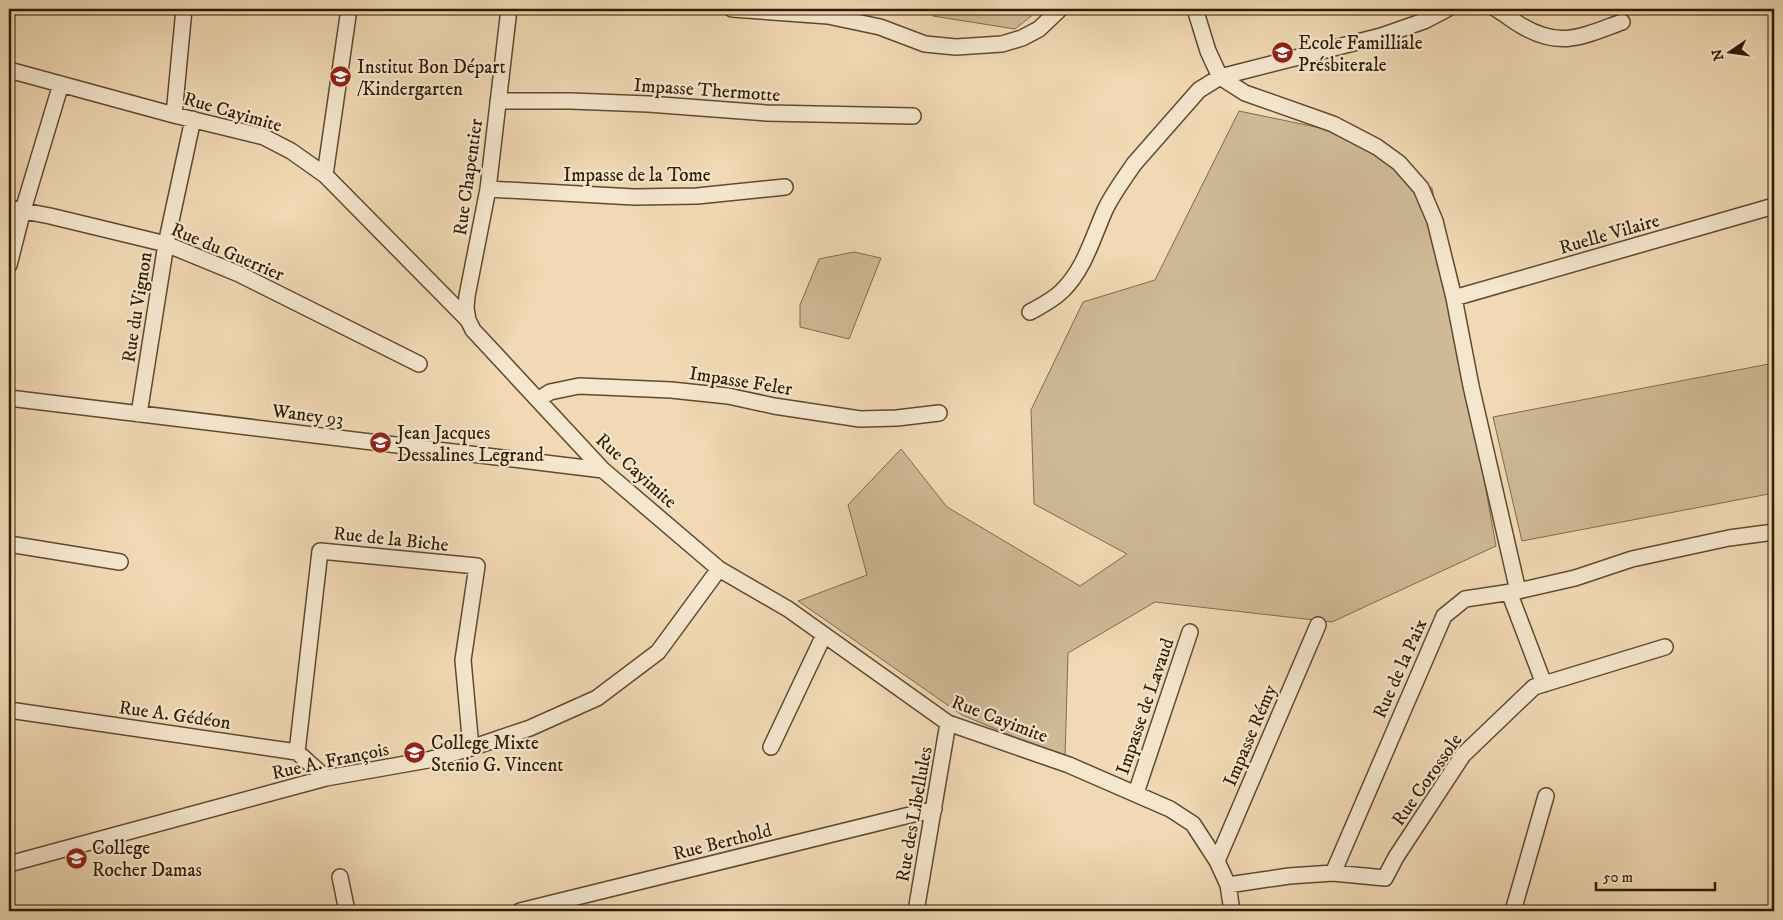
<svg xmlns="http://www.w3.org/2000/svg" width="1783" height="920" font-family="'IM FELL DW Pica',serif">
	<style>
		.green { fill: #cfb996; stroke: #7f6a4c }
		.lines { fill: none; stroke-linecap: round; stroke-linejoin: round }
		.minor-casing { stroke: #5f4a2f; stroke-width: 18 }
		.minor { stroke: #f5e6ce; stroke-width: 15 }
		.labels { text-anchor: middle; stroke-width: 4.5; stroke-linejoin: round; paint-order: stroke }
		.poi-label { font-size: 19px; fill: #2f1b03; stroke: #f5e6ce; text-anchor: start }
		.street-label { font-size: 19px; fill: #2f1b03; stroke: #f5e6ce }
	</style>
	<rect width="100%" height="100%" fill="#f0d9b4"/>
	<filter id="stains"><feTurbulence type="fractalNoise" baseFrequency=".004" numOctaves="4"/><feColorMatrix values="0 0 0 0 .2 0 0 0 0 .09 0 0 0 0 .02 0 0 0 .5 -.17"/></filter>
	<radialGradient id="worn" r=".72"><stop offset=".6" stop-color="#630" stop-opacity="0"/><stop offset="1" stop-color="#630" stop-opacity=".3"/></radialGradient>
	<path class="green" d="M943,9H1040L1015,29L933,16Z
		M1239,111L1340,132L1432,188L1496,546L1332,622L1155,602L1068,653L1065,758L962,715L798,601L867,575L848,505L901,449L947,507L1080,586L1127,554L1034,504L1031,410L1083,302L1155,280Z
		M854,252L881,258L849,339L800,327V305L819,259Z
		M1769,364L1774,365V493L1522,541L1493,417Z"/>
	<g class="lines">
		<defs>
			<path id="minor" d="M732,9L828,16L880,27L925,44L956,47L1002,44L1022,38L1039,29L1060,9
				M1195,9L1208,51L1220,77L1245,93L1333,124L1377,147L1399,163L1421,188L1435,221L1454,298L1471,386L1518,591
				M1496,9C1505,14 1513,21 1522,26C1561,49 1583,36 1622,22
				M9,70L174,115L264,137L291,151L325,175L468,320L473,330L603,470L719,569L788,609L948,723L1069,765L1170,809L1193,824L1217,861L1228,885L1232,911
				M498,101H571L648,104L766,113L913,116
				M174,115L184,9
				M325,175L349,9
				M488,189L634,197L697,196L785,187
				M9,208L50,216L166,244L239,274L419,364
				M9,265L23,210L61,84
				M1454,298L1774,206
				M1030,312C1041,306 1053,300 1062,291C1084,270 1093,237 1105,210C1113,193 1124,179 1134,164L1199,90L1220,77L1381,36L1424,21L1447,9
				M468,320L466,308L467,296L488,189L509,9
				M9,398L603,470
				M539,399L550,392L579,386L671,390L728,396L774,406L860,419L897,418L939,413
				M139,414L166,244L193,119
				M9,544L120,562
				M1509,592L1544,684
				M9,710L297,752L326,778
				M771,747L824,635
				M297,752L320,551L477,566L463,660L471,748
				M1136,793L1190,632
				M1217,861L1318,625
				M9,864L326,778L428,760L471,748L530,728L597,698L658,652L719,569
				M1333,873L1385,878L1396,857L1463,755L1534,687L1665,647
				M340,877L347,911
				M1228,885L1289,876L1333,873L1444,616L1465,599L1518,591L1575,578L1632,559L1729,538L1774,532
				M520,911L934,809
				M916,911L948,723
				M1513,911L1546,796"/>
		</defs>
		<use href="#minor" class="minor-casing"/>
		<use href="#minor" class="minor"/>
	</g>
	<defs>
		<symbol id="school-disc" viewBox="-11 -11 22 22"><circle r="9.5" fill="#8f2418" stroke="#f5e6ce"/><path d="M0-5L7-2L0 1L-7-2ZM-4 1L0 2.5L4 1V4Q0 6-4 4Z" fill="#fff"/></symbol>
	</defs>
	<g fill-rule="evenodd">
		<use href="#school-disc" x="1270" y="40" width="25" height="25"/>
		<use href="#school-disc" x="328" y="64" width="25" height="25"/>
		<use href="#school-disc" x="368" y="430" width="25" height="25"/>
		<use href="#school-disc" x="402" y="740" width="25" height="25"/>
		<use href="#school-disc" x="64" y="846" width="25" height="25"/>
	</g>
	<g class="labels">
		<g class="poi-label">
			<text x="1298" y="49">Ecole Familliale<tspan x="1298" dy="22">Présbiterale</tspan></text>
			<text x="357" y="73">Institut Bon Départ<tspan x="357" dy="22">/Kindergarten</tspan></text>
			<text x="397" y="439">Jean Jacques<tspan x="397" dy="22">Dessalines Legrand</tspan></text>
			<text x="431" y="749">College Mixte<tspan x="431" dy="22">Stenio G. Vincent</tspan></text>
			<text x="92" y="854">College<tspan x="92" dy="22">Rocher Damas</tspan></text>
		</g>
		<g class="street-label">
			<text transform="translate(707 89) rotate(4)" y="7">Impasse Thermotte</text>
			<text transform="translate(233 111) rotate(16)" y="7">Rue Cayimite</text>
			<text x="637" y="181">Impasse de la Tome</text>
			<text transform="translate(467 177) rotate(-82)" y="7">Rue Chapentier</text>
			<text transform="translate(1609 233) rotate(-16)" y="7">Ruelle Vilaire</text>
			<text transform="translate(228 251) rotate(23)" y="7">Rue du Guerrier</text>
			<text transform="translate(136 307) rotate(-81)" y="7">Rue du Vignon</text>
			<text transform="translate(741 380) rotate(9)" y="7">Impasse Feler</text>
			<text transform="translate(308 414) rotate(7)" y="7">Waney 93</text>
			<text transform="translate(637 470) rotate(42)" y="7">Rue Cayimite</text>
			<text transform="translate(391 538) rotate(6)" y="7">Rue de la Biche</text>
			<text transform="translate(1399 668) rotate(-66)" y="7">Rue de la Paix</text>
			<text transform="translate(1144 706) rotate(-71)" y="7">Impasse de Lavaud</text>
			<text transform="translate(175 714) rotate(8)" y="7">Rue A. Gédéon</text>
			<text transform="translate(1000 718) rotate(21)" y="7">Rue Cayimite</text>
			<text transform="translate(1249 735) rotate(-67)" y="7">Impasse Rémy</text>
			<text transform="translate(330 760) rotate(-12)" y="7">Rue A. François</text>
			<text transform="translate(1426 779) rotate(-55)" y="7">Rue Corossole</text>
			<text transform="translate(913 814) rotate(-80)" y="7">Rue des Libellules</text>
			<text transform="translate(722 841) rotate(-14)" y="7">Rue Berthold</text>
		</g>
	</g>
	<rect width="1783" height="920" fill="none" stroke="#f0d9b4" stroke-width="30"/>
	<rect x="10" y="10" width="1763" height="900" fill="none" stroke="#2f1b03" stroke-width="2.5"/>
	<rect x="15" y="15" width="1753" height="890" fill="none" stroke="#2f1b03"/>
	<g transform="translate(1730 52) rotate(257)" stroke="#f5e6ce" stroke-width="4" paint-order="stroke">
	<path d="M0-4L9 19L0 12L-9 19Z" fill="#2f1b03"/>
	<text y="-8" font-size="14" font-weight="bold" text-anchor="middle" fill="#2f1b03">N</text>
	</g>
	<path d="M1596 882v8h119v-8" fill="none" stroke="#2f1b03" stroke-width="2.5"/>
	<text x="1603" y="882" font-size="15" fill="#2f1b03" stroke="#f5e6ce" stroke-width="4" paint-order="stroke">50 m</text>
	<rect width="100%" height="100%" filter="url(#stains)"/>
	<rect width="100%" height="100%" fill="url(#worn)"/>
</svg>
